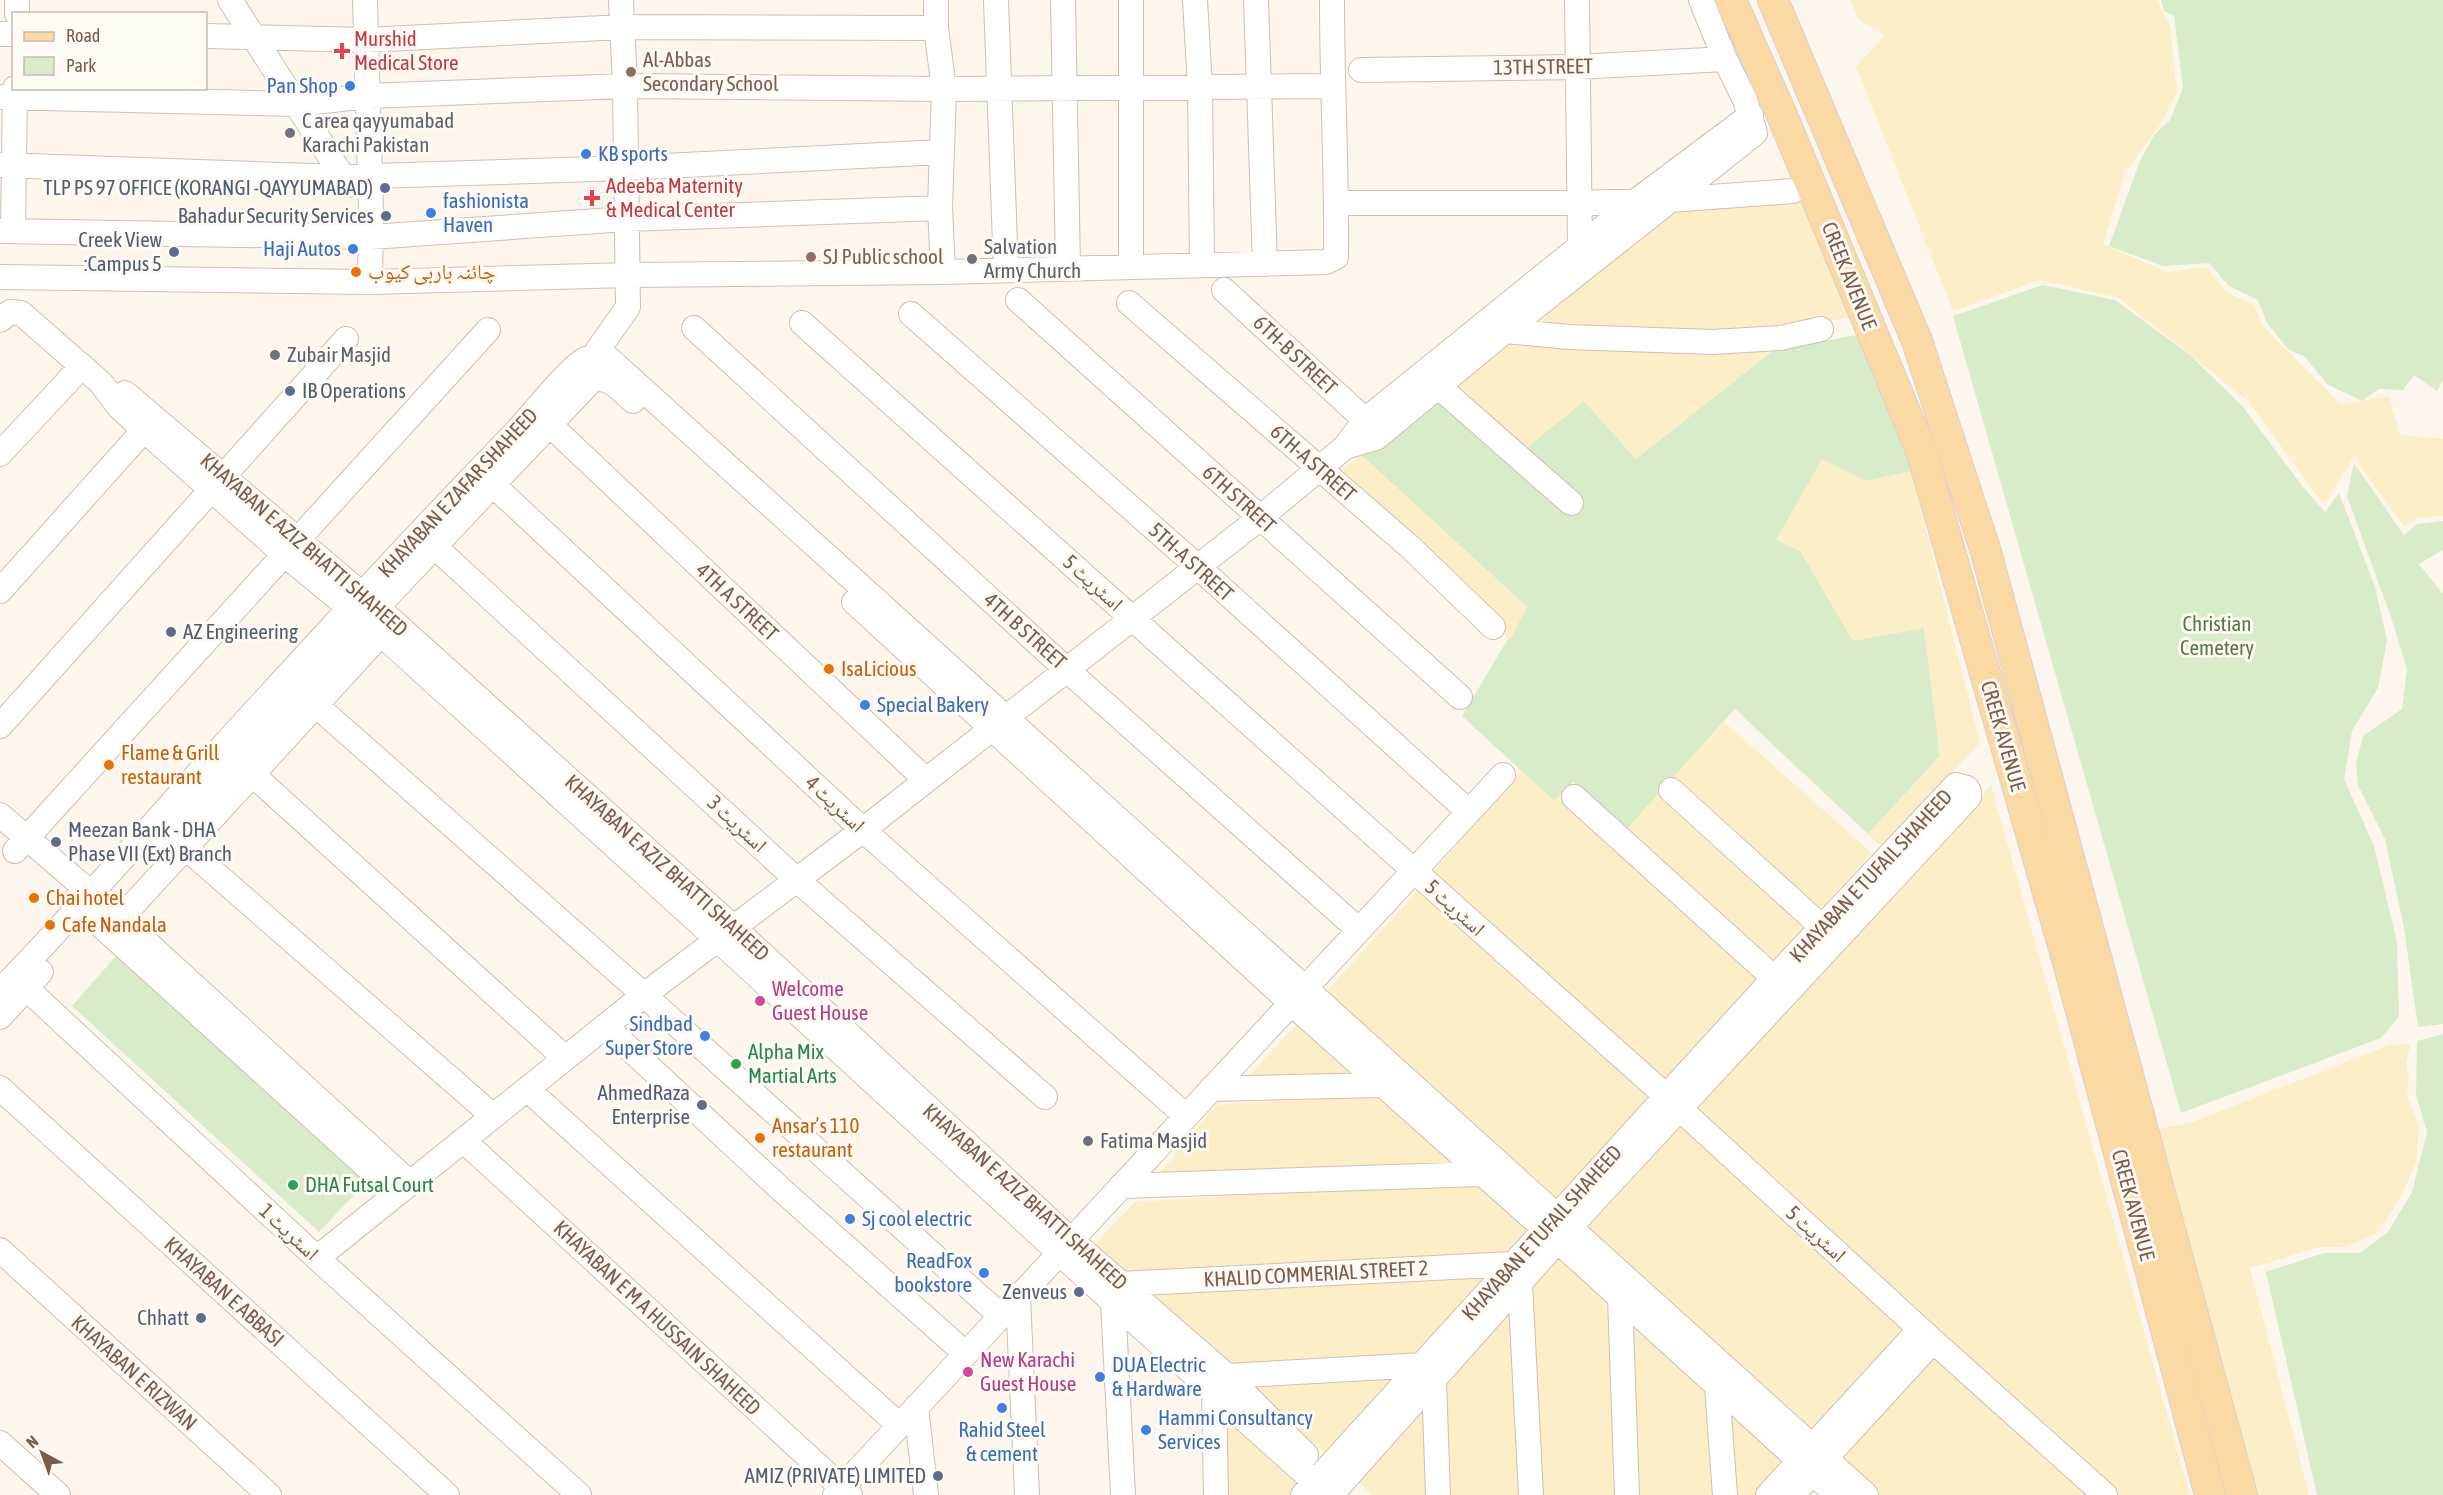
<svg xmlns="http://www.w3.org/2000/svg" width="2443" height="1495" font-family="'Asap Condensed','Noto Naskh Arabic',sans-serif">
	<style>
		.green { fill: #d8ecc9 }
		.sand { fill: #fcefc7 }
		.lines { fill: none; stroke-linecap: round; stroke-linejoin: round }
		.minor-casing { stroke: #d1beb0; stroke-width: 26 }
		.major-casing { stroke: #dad1cd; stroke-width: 32 }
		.minor { stroke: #fff; stroke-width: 24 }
		.major { stroke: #fbd9a5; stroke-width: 30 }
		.health-dot { fill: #e0444e; stroke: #fffaf3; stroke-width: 2 }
		.education-dot { fill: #8d6e63; stroke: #fffaf3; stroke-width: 2 }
		.shop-dot { fill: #3f7fe0; stroke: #fffaf3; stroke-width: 2 }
		.worship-dot { fill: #6b7280; stroke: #fffaf3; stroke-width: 2 }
		.service-dot { fill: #5c6f8a; stroke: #fffaf3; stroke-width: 2 }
		.food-dot { fill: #e8710a; stroke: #fffaf3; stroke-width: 2 }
		.hotel-dot { fill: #d1479c; stroke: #fffaf3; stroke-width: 2 }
		.leisure-dot { fill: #2e9e5b; stroke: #fffaf3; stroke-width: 2 }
		.labels { text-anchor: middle; stroke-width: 6; stroke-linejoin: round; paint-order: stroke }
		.health-label { font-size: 21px; fill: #be3a42; stroke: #fffaf3; text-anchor: start }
		.education-label { font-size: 21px; fill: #785e54; stroke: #fffaf3; text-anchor: start }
		.street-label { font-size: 21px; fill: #7a5c4d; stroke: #fffaf3 }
		.shop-label { font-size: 21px; fill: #366cbe; stroke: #fffaf3; text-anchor: start }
		.worship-label { font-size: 21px; fill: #5b616d; stroke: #fffaf3; text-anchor: start }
		.service-label { font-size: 21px; fill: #4e5e75; stroke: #fffaf3; text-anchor: end }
		.food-label { font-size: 21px; fill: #c56008; stroke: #fffaf3; text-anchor: start }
		.park-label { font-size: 21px; fill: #537a41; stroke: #fffaf3 }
		.hotel-label { font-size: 21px; fill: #b23c85; stroke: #fffaf3; text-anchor: start }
		.leisure-label { font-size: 21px; fill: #27864d; stroke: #fffaf3; text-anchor: start }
	</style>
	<rect width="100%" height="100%" fill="#fdf6ec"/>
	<path class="green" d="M2161,0H2443V380L2437,391L2414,375L2403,390L2379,389L2362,401L2327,384L2304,356L2289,350L2267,323L2258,300L2229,286L2209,263L2163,266L2109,246L2140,161L2154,135L2170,120L2183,88L2174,16L2164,11Z
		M2043,285L2115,300L2190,355L2243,407L2303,487L2325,512L2339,493L2375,587L2387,640L2378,688L2352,731L2344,779L2374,846L2397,942L2399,1017L2381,1038L2181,1113L1953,316Z
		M1856,335L1875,375L1884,382L1911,471L1866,481L1800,551L1924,627L1940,756L1868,834L1735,709L1627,829L1573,782L1554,801L1462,716L1527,607L1361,455L1440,395L1523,451L1583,400L1636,459L1771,352Z
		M2354,463L2404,535L2417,524L2443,521V550L2419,564L2443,594V1024L2418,1027L2404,928L2385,839L2358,785L2356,764L2363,736L2402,709L2407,669L2391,617L2347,496Z
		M117,955L367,1181L319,1232L72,1006Z
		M2443,1034V1495H2317L2266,1272L2324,1253H2360L2388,1232L2412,1192L2427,1132L2416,1095L2417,1041Z"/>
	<path class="sand" d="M1851,0H2157L2170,26L2177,92L2162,122L2125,173L2103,244L2167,272L2206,267L2227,293L2253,304L2263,326L2341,404L2389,397L2400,435L2443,439V516L2416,518L2404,527L2354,457L2324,505L2248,401L2119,298L2040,280L1953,311L1856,67L1885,35L1858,19Z
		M1806,202L1853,317L1709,338L1528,326L1670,206Z
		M1511,341L1702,351L1771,352L1636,459L1584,401L1523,451L1448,391Z
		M1361,455L1527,607L1510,640L1422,554L1334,475Z
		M1822,459L1866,481L1911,471L1980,743L1882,847L1868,834L1940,756L1924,628L1853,641L1800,551L1776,540Z
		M1724,722L1872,853L1816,914L1671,780Z
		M1521,771L1554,801L1560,795L1705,925L1760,981L1662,1083L1431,874Z
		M1991,785L2190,1495H2115L1695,1109Z
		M1663,789L1807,925L1771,963L1627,829Z
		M1421,887L1655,1099L1555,1204L1323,995Z
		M1300,1021L1366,1082H1242Z
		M2411,1044L2406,1063L2409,1078L2407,1094L2419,1128L2416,1161L2402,1195L2378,1232L2347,1247H2319L2250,1268L2309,1495H2257L2159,1129L2193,1122L2389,1045Z
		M1384,1093L1459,1164L1156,1178L1216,1105Z
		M1680,1125L1908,1331L1812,1433L1583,1229Z
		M1478,1180L1534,1231L1507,1259L1125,1277L1092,1247L1135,1202Z
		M1560,1255L1612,1302L1619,1495H1542L1532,1287Z
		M1495,1273L1419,1355L1231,1367L1148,1292Z
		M1515,1303L1525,1495H1446L1443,1383Z
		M1628,1314L1708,1387L1714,1495H1636Z
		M1933,1353L2091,1495H1874L1833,1458Z
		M1406,1372L1325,1454L1247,1383Z
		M1428,1399L1430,1495H1372L1356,1479Z
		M1726,1405L1786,1461L1758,1495H1730Z
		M1223,1410L1304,1484L1293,1495H1223Z"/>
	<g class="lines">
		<defs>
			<path id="minor" d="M230,0L348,185
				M365,0L371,212L370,282
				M936,0V28L944,89L940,208L943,272
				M996,0L1006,270
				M1063,0L1068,268
				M1131,0V266
				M1195,0L1200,87L1202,265
				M1256,0L1265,264
				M1577,0L1580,246
				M17,14V0
				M0,34H14
				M206,36L366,40L623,27L936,28
				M1361,70L1577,67L1725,59
				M0,97L296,104L368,96L625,86L944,89L1332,86
				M0,165L341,177L625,168L941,152
				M1337,203H1579L1669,200L1793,191
				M0,231L371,237L626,219L940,208
				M13,231L15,88
				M0,277L370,282L628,275L943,272L1326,262L1336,257C1337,172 1332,86 1332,0
				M1224,290L1365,420
				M1018,300L1460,697
				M1129,303L1410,547L1493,627
				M911,314L1198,567L1469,812
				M0,320L10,312L21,313L101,383L119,407L144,430L284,554L381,634L718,940L1113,1302L1327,1493
				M802,323L1667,1097L1933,1341L2105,1495
				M694,328L1067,670L1359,930
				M1505,331L1569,337L1713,342L1780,338L1821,329
				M598,371L597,351L628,307L625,86L621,0
				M1438,386L1571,503
				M125,393L377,607L734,928L1071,1240L1227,1376L1306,1455
				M549,424L926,780
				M1345,447L1376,438L1505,331L1755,133L1745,100L1725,59L1701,0
				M0,454L82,366
				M492,484L863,830L1186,1116
				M434,546L797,880L1045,1097
				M0,591L144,430
				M854,602L1291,1003L1558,1241L1837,1495
				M317,706L644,995L1001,1316
				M0,726L346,339
				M253,775L565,1058
				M1671,790L1823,928
				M1574,797L1774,978
				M0,815L121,919L410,1183
				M160,842L365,620L592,380C609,375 621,390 633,401
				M185,847L493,1116
				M15,851L488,330
				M74,901L397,1194
				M109,931L381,634
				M13,979L26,988L317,1258L579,1495
				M0,991C77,912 149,828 223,746C318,642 413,538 511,437C527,421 570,366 586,359C594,356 601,357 609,359L1866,1495
				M0,1017L41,972
				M605,1026L785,1193L966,1354
				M0,1088L447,1495
				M527,1089L899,1425
				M1211,1089L1382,1085
				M464,1141L850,1495
				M1121,1186L1481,1174
				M0,1250L269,1495
				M317,1258L644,995L863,830L1260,518L1345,447L1365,420L1636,201L1751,115
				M1520,1283L1531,1495
				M1120,1284L1512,1264
				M1018,1297L1027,1495
				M1620,1297L1627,1495
				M1113,1302L1123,1495
				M1227,1376L1423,1365
				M1434,1381L1438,1495
				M1717,1387L1725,1495
				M1214,1393L1216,1495
				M916,1407L926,1495
				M0,1443L58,1495
				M835,1495L1503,775
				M1303,1495L1774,978L1956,785L1967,788L1969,792V797L1569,1228L1331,1495
				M1768,1495L1920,1329
				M1792,1495L1933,1341"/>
			<path id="major" d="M1731,0L1781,113L1921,450L2069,966L2210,1495
				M1773,0L1917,341L1986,552L2242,1495"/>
		</defs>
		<use href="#minor" class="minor-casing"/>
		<use href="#major" class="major-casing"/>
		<use href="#minor" class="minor"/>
		<use href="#major" class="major"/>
	</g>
	<g class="health-dot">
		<path d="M339 42h6v6h6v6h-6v6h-6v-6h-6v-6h6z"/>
		<path d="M589 189h6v6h6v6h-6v6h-6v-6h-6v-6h6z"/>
	</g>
	<g class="education-dot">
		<circle cx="631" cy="72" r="6"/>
		<circle cx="811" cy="257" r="6"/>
	</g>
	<g class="shop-dot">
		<circle cx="350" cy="86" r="6"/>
		<circle cx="586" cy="154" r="6"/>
		<circle cx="431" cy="213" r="6"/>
		<circle cx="353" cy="249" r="6"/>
		<circle cx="865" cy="705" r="6"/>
		<circle cx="705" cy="1036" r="6"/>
		<circle cx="850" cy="1219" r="6"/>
		<circle cx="984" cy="1273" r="6"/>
		<circle cx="1100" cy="1377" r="6"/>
		<circle cx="1002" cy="1408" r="6"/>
		<circle cx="1146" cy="1430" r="6"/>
	</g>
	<g class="worship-dot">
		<circle cx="290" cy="133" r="6"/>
		<circle cx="972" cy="259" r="6"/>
		<circle cx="275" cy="355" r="6"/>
		<circle cx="1088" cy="1141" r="6"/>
	</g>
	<g class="service-dot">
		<circle cx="385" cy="188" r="6"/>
		<circle cx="386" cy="216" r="6"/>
		<circle cx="174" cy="252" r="6"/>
		<circle cx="290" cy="391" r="6"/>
		<circle cx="171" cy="632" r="6"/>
		<circle cx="56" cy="842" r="6"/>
		<circle cx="702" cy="1105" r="6"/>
		<circle cx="1079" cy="1292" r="6"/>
		<circle cx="201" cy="1318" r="6"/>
		<circle cx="938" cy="1476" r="6"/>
	</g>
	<g class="food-dot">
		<circle cx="356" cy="272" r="6"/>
		<circle cx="829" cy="669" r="6"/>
		<circle cx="109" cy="765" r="6"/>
		<circle cx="34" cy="898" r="6"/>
		<circle cx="50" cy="925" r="6"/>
		<circle cx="760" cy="1138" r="6"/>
	</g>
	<g class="hotel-dot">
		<circle cx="760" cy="1001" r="6"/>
		<circle cx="968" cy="1372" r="6"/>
	</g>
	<g class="leisure-dot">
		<circle cx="736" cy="1064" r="6"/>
		<circle cx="293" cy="1185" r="6"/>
	</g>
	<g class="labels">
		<g class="health-label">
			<text x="354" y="46">Murshid<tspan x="354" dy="24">Medical Store</tspan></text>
			<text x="606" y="193">Adeeba Maternity<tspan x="606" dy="24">&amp; Medical Center</tspan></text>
		</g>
		<g class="education-label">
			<text x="643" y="67">Al-Abbas<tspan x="643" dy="24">Secondary School</tspan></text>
			<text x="823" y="264">SJ Public school</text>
		</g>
		<g class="street-label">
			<text transform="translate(1543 67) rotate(-1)" y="7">13TH STREET</text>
			<text transform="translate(1849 276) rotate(68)" y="7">CREEK AVENUE</text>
			<text transform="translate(1295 355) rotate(43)" y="7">6TH-B STREET</text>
			<text transform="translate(1313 463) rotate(41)" y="7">6TH-A STREET</text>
			<text transform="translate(458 493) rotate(-47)" y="7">KHAYABAN E ZAFAR SHAHEED</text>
			<text transform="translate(1239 499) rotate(42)" y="7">6TH STREET</text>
			<text transform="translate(304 545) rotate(41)" y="7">KHAYABAN E AZIZ BHATTI SHAHEED</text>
			<text transform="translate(1191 562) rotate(42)" y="7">5TH-A STREET</text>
			<text transform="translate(1093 583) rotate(42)" y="7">اسٹریٹ 5</text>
			<text transform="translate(737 602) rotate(43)" y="7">4TH A STREET</text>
			<text transform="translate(1025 631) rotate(42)" y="7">4TH B STREET</text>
			<text transform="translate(2003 736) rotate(74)" y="7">CREEK AVENUE</text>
			<text transform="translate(835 804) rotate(43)" y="7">اسٹریٹ 4</text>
			<text transform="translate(737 824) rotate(43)" y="7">اسٹریٹ 3</text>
			<text transform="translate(667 868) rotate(42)" y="7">KHAYABAN E AZIZ BHATTI SHAHEED</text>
			<text transform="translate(1871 876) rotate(-47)" y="7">KHAYABAN E TUFAIL SHAHEED</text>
			<text transform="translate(1455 908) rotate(42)" y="7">اسٹریٹ 5</text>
			<text transform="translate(1025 1197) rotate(42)" y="7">KHAYABAN E AZIZ BHATTI SHAHEED</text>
			<text transform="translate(2133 1205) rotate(75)" y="7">CREEK AVENUE</text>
			<text transform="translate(289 1232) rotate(43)" y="7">اسٹریٹ 1</text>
			<text transform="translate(1542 1233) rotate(-48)" y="7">KHAYABAN E TUFAIL SHAHEED</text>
			<text transform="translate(1816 1234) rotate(42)" y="7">اسٹریٹ 5</text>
			<text transform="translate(1316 1274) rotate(-3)" y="7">KHALID COMMERIAL STREET 2</text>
			<text transform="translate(224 1292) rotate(42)" y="7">KHAYABAN E ABBASI</text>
			<text transform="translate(657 1318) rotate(43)" y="7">KHAYABAN E M A HUSSAIN SHAHEED</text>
			<text transform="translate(134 1373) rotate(42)" y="7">KHAYABAN E RIZWAN</text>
		</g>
		<g class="shop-label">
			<text x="338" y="93" text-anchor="end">Pan Shop</text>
			<text x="598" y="161">KB sports</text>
			<text x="443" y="208">fashionista<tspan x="443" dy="24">Haven</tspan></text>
			<text x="341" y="256" text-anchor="end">Haji Autos</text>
			<text x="877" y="712">Special Bakery</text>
			<text x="693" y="1031" text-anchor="end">Sindbad<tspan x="693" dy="24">Super Store</tspan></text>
			<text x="862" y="1226">Sj cool electric</text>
			<text x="972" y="1268" text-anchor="end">ReadFox<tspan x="972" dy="24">bookstore</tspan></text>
			<text x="1112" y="1372">DUA Electric<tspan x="1112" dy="24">&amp; Hardware</tspan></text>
			<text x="1158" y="1425">Hammi Consultancy<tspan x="1158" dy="24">Services</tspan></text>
			<text x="1002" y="1437" text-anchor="middle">Rahid Steel<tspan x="1002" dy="24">&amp; cement</tspan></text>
		</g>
		<g class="worship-label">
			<text x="302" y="128">C area qayyumabad<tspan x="302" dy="24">Karachi Pakistan</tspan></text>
			<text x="984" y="254">Salvation<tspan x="984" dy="24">Army Church</tspan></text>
			<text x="287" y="362">Zubair Masjid</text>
			<text x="1100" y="1148">Fatima Masjid</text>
		</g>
		<g class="service-label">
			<text x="373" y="195">TLP PS 97 OFFICE (KORANGI -QAYYUMABAD)</text>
			<text x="374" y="223">Bahadur Security Services</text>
			<text x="162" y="247">Creek View<tspan x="162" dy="24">:Campus 5</tspan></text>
			<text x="302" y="398" text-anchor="start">IB Operations</text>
			<text x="183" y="639" text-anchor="start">AZ Engineering</text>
			<text x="68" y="837" text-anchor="start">Meezan Bank - DHA<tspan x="68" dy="24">Phase VII (Ext) Branch</tspan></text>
			<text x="690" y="1100">AhmedRaza<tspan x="690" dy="24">Enterprise</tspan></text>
			<text x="1067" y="1299">Zenveus</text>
			<text x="189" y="1325">Chhatt</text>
			<text x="926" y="1483">AMIZ (PRIVATE) LIMITED</text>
		</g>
		<g class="food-label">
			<text x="368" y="279">چائنہ باربی کیوب</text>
			<text x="841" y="676">IsaLicious</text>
			<text x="121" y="760">Flame &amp; Grill<tspan x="121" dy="24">restaurant</tspan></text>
			<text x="46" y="905">Chai hotel</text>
			<text x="62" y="932">Cafe Nandala</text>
			<text x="772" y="1133">Ansar’s 110<tspan x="772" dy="24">restaurant</tspan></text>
		</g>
		<g class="park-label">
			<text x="2217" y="631">Christian<tspan x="2217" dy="24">Cemetery</tspan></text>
		</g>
		<g class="hotel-label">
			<text x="772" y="996">Welcome<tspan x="772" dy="24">Guest House</tspan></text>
			<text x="980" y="1367">New Karachi<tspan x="980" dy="24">Guest House</tspan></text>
		</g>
		<g class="leisure-label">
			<text x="748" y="1059">Alpha Mix<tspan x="748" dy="24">Martial Arts</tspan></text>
			<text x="305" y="1192">DHA Futsal Court</text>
		</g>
	</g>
	<rect x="12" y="12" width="195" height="78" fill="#fffaf3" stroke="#cabbb1" stroke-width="1.5"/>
	<rect x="24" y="32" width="30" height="9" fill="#fbd9a5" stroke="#cabbb1" stroke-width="1.5"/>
	<text x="66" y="42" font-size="18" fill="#7a5c4d">Road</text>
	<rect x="24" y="57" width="30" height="18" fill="#d8ecc9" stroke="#cabbb1" stroke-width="1.5"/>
	<text x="66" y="72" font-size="18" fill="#7a5c4d">Park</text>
	<g transform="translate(42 1453) rotate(319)" stroke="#fffaf3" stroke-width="4.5" paint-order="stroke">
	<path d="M0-4.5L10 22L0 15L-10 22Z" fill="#7a5c4d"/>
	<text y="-9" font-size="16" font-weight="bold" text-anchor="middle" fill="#7a5c4d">N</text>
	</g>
</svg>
